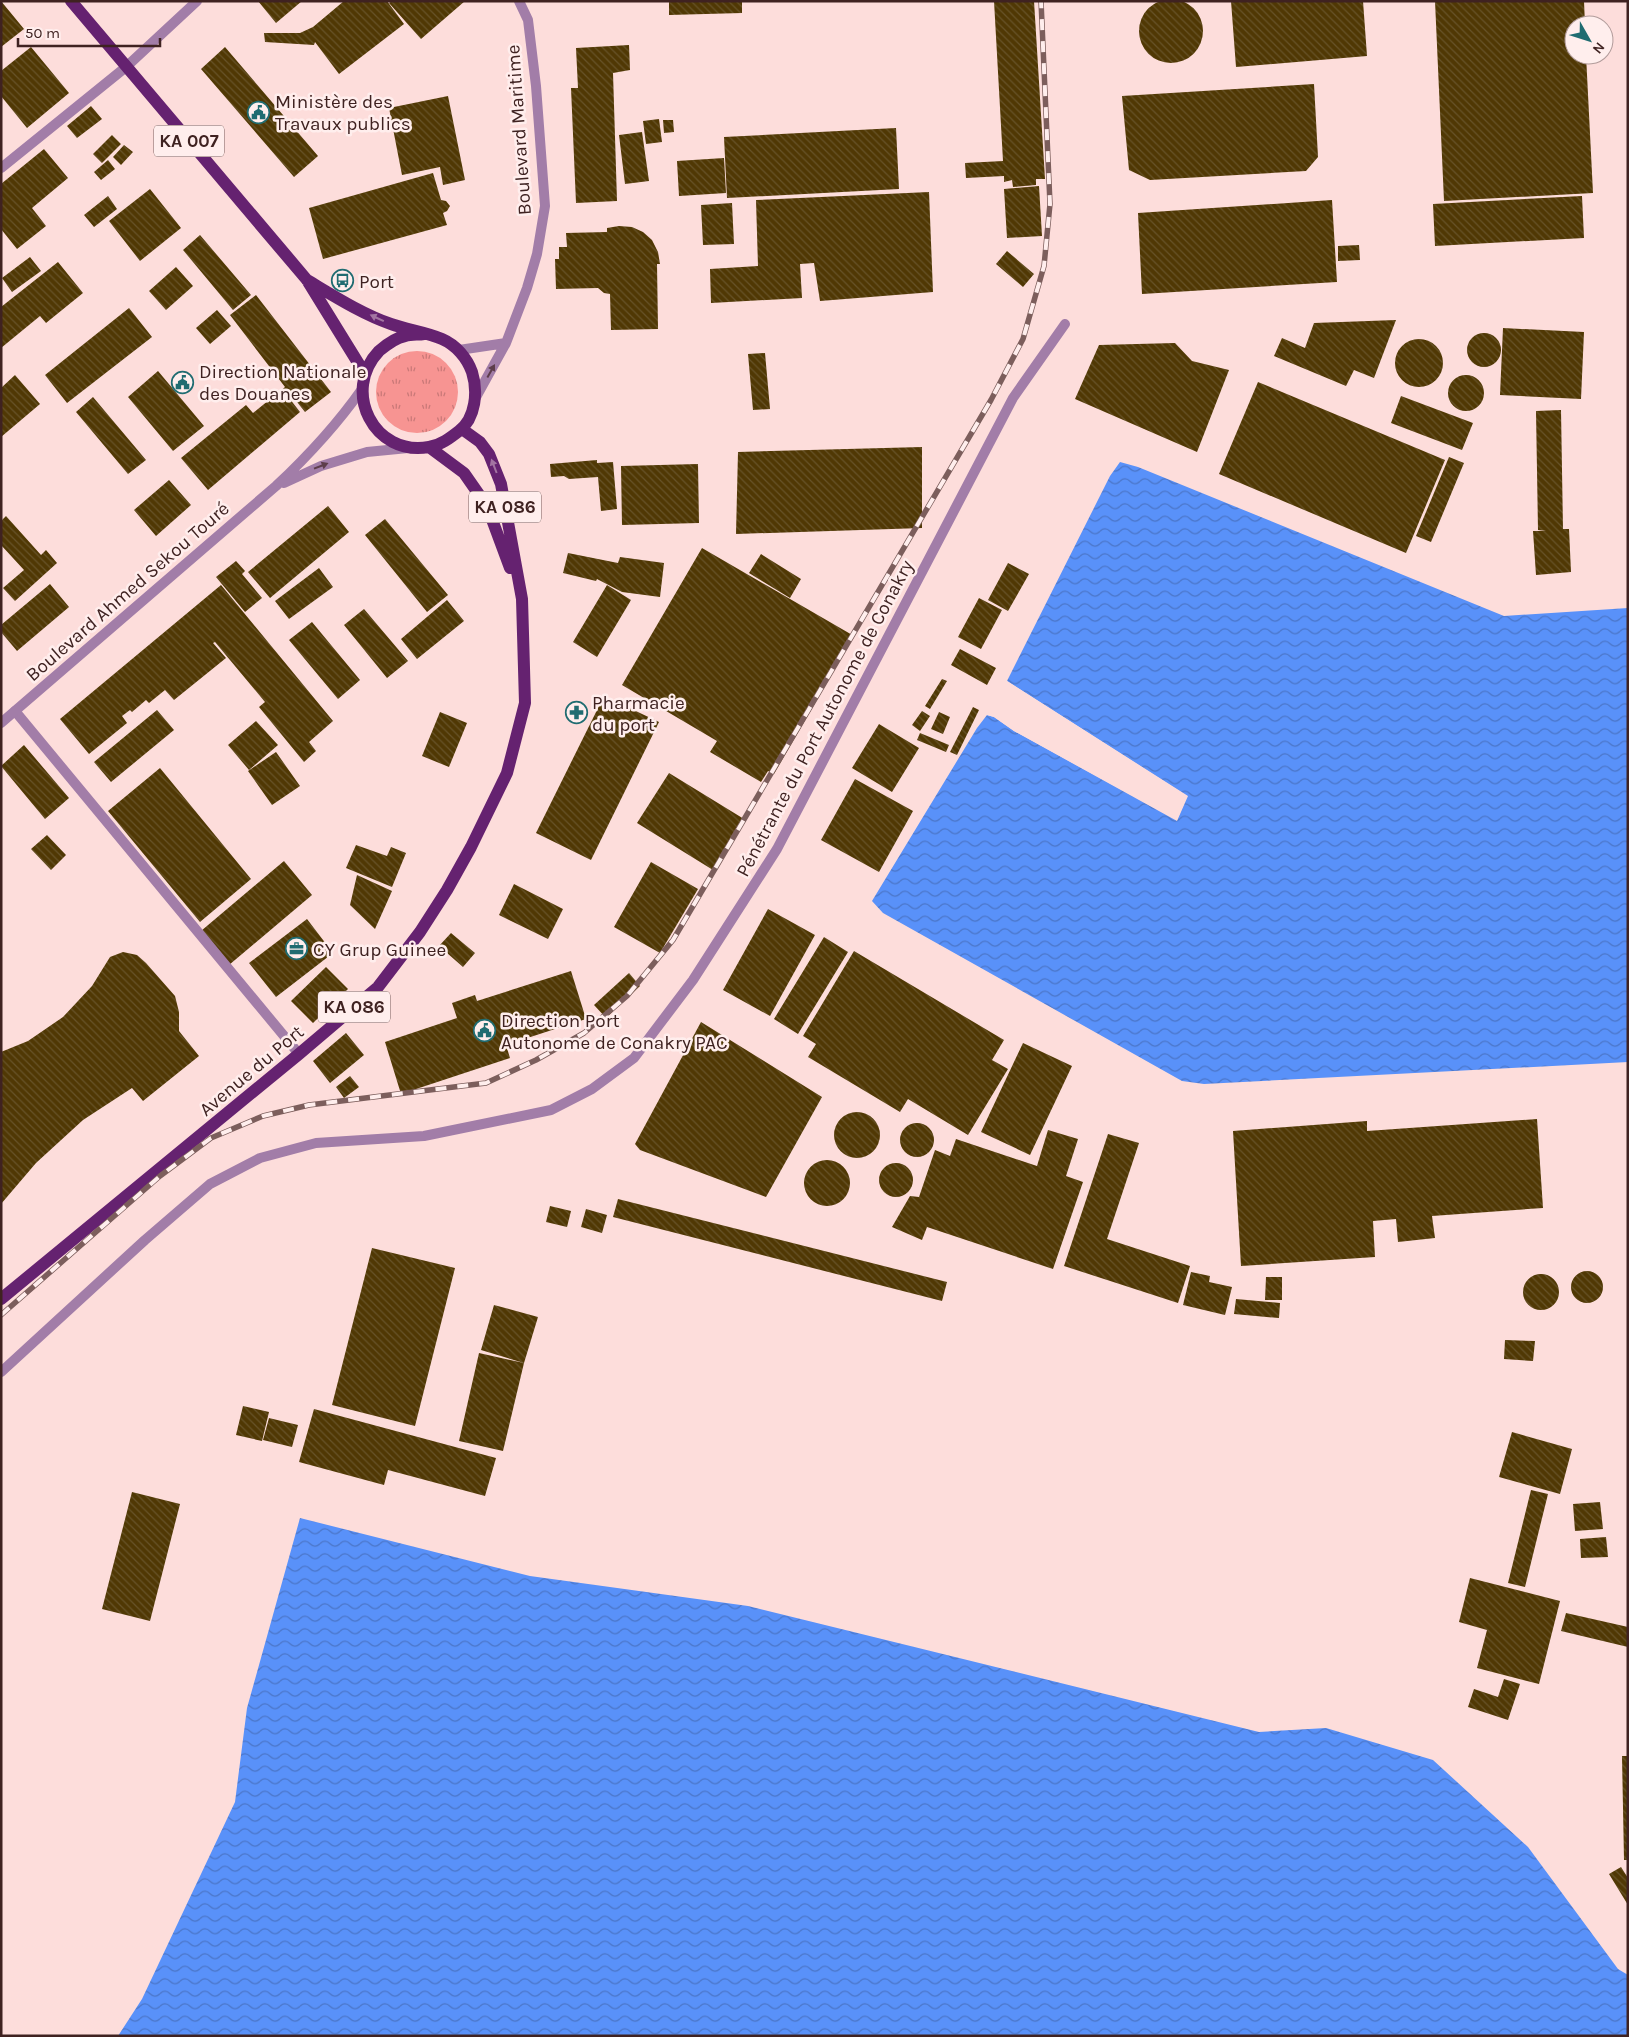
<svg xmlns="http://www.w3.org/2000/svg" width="1629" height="2037" font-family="Karla,sans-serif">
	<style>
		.grass { fill: url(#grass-tufts) }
		.water { fill: url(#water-waves) }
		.pier { fill: #fddddb }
		.building { fill: url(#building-back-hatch) }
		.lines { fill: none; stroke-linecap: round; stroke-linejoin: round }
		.minor { stroke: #a27da8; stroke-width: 10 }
		.tertiary { stroke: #a27da8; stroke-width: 10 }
		.primary { stroke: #652270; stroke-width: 12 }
		.rail-casing { stroke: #7c5e5c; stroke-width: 5.5 }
		.rail { stroke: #ffeeed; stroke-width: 4; stroke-dasharray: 11; stroke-linecap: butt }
		.oneway { fill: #a374a2 }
		.oneway2 { fill: #5d3d4a }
		.labels { text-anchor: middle; stroke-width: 5; stroke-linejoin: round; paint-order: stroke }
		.shield { fill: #ffeeed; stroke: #795f5e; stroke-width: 1 }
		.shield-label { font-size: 18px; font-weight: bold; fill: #3f2221 }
		.poi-label { font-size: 19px; fill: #3f2221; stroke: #ffeeed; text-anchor: start }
		.street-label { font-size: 19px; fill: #3f2221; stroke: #ffeeed }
	</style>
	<defs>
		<pattern id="grass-tufts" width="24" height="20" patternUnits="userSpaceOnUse" patternTransform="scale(1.25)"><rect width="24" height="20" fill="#f79492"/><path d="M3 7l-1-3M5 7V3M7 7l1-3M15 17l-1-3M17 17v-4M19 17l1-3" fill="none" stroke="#c97877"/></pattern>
		<pattern id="water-waves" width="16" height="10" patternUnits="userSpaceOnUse" patternTransform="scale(1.25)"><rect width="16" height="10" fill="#5991f9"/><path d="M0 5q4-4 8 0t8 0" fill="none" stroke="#4b76c9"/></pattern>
		<pattern id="building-back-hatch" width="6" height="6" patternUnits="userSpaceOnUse" patternTransform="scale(1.25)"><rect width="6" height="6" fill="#503804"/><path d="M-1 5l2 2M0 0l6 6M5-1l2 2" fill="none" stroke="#675329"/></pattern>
	</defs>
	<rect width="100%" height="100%" fill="#fddddb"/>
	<path class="grass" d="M376 392a41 41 0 1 1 82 0a41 41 0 1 1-82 0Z"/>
	<path class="water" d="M1120,462L1138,467L1504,616L1628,608V1062L1204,1084L1182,1081L883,913L872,901L977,728L987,715L994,717L1014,731L1177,820L1187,796L1007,681L1110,476Z
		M300,1518L530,1576L748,1606L1259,1732L1326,1728L1433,1760L1528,1847L1618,1969L1628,1975V2036H118L142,1999L235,1802L247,1708Z"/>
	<path class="pier" d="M1007,681L1188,796L1177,821L1014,731L994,717L987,715L988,712L996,715L1015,729L1176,817L1185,797L1005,683Z"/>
	<path class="building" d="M1139 31a32 32 0 1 1 64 0a32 32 0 1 1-64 0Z
		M1,1L24,29L1,47Z
		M258,1H302L276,23Z
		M344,1H387L404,24L339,74L315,42L314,45L265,42L264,33H300L313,27Z
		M392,1H465L421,39L389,3Z
		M669,1H742V13L669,15Z
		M994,1H1034L1045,179H1036V185L1013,187L1012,180L1004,182V176L966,178L965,163L1003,161Z
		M1231,1H1363L1367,56L1236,67Z
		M1435,1H1584L1585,25H1574V55H1586L1593,193L1444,201Z
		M629,45L630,70L613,73L617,201L576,203L571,88H578L576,48Z
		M31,47L69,93L27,128L1,96V71Z
		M225,47L318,156L294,177L201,69Z
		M1314,84L1318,157L1306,171L1150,180L1129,170L1122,96Z
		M448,96L465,180L443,185L440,167L402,175L389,108Z
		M91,106L102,119L77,138L67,126Z
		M659,119L662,142L646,144L643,121Z
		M663,120H673L674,132L664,133Z
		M896,128L899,189L727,198L724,137Z
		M642,132L649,181L625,184L619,135Z
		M112,135L121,144L102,163L93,154Z
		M124,145L133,152L121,165L113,157Z
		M44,149L68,178L32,208L46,226L17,249L1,229V184Z
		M724,158L726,193L679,196L677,161Z
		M108,160L115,169L101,180L94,172Z
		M433,173L441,200L446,201L450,206L447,211L443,213L447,225L323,259L309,208Z
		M1039,186L1042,236L1007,238L1004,189Z
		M150,189L181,228L140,261L109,221Z
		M929,192L933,292L820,301L814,263L800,264L802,298L711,303L710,269L758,266L756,200Z
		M108,196L117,209L94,227L84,215Z
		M1582,196L1584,238L1435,246L1433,204Z
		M1332,200L1337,282L1142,294L1138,213Z
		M732,203L734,244L703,245L701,205Z
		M619,226L632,227L643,232L652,240L658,252L660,264H657L658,329L611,330L610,294L604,293L598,288L556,289L555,259H559V247H567L566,233L607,232V228Z
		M200,235L251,295L233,310L183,250Z
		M1359,245L1360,260L1338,261V246Z
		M1007,251L1034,274L1023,287L996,264Z
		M30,257L41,271L12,292L2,278Z
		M58,262L83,293L46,323L40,316L1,348V307Z
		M176,267L193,286L166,310L149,291Z
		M256,295L331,392L305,412L289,392L286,394L300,412L208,490L181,458L246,405L253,413L285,387L230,315Z
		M129,308L152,337L67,403L45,375Z
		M217,310L231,326L210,344L196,328Z
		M1396,320L1374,378L1354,370L1346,386L1274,356L1282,338L1305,348L1314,323Z
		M1503,328L1584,332L1581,399L1500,395Z
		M1467 350a17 17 0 1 1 34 0a17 17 0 1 1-34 0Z
		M1395 363a24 24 0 1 1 48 0a24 24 0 1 1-48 0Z
		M1175,343L1192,361L1229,370L1197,452L1075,399L1099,345Z
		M765,353L770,409L753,410L748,354Z
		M158,371L204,426L173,451L128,397Z
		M15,375L40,404L1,437V388Z
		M1448 393a18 18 0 1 1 36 0a18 18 0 1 1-36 0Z
		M1258,382L1445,460L1406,553L1219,474Z
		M1401,396L1473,423L1462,450L1391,423Z
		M93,397L146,460L128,474L76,412Z
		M1561,410L1563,529H1569L1571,572L1536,575L1533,531H1546L1538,530L1536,411Z
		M922,447V528L736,534L738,452Z
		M1449,457L1464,463L1431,542L1416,536Z
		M597,460V463L613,462L617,509L601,511L598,477L569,479L564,476L551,477L550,464Z
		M698,464L699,523L622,525L621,466Z
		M169,480L191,505L156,536L134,510Z
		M328,506L349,532L270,598L248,572Z
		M6,516L41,555L46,550L57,563L15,601L3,588L24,570L1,545V521Z
		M385,519L448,595L427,612L365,535Z
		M702,548L854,636L774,774L768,771L761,782L710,752L717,741L622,685Z
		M568,553L618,563L620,557L664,563L660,597L622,592L597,579L596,581L563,573Z
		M761,554L801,579L790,598L749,573Z
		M236,561L245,571L242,574L262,598L245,612L216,577Z
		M1008,563L1029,574L1008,611L988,600Z
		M319,568L333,587L289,619L275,601Z
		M50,584L69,607L17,651L1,632V625Z
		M221,585L333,721L309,742L316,751L304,762L259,707L265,702L215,642L213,643L226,658L174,700L165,690L149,703L146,700L132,712L130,710L122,716L127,723L89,754L60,719Z
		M607,585L631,600L597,657L573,642Z
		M979,598L1002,610L981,649L958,637Z
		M447,600L464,621L417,659L401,639Z
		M364,609L408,661L387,678L344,625Z
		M312,622L360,680L338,699L289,640Z
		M960,649L996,668L987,685L951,665Z
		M942,679L947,681L930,709L925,706Z
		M604,696L659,722L591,860L536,833Z
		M973,707L979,710L957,755L950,752Z
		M157,710L174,730L111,782L94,762Z
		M922,711L930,716L920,731L912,725Z
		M440,712L467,723L449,767L422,756Z
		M939,712L950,717L943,734L931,729Z
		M256,721L278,745L249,770L228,745Z
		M879,724L919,748L892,792L852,768Z
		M920,733L949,745L946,752L917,740Z
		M24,745L69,798L45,819L1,766Z
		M276,752L300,786L272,805L248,771Z
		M160,768L251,879L200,922L108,811Z
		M669,773L744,819L713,870L637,823Z
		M855,779L913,811L879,872L821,840Z
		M47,835L66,855L51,870L31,849Z
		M356,845L387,856L391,847L406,853L392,887L346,868Z
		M284,861L312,895L229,965L201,931Z
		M651,862L698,889L660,953L614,927Z
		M357,875L392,891L375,929L350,905Z
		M514,884L563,909L548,939L499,915Z
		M768,909L815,935L770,1016L723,990Z
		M307,919L333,953L276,997L249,963Z
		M451,933L475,953L463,967L439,946Z
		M824,937L848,952L798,1034L774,1019Z
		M854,951L1004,1040L992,1060L1008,1069L968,1135L908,1099L900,1112L808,1057L816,1044L803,1036Z
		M123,952L137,955L146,963L175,996L179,1012V1031L199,1056L143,1101L132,1088L83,1120L36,1163L1,1204V1052L28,1041L63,1017L92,986L110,957Z
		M326,967L348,989L313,1023L291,1001Z
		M571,971L586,1019L506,1045L510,1058L401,1094L385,1042L457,1018L452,1003L475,995L477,1001Z
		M629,973L640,986L606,1018L594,1005Z
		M701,1022L822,1097L766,1197L640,1150L635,1144Z
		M346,1033L364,1055L330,1083L313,1061Z
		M1023,1043L1072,1066L1030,1155L981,1132Z
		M350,1076L359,1087L344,1098L336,1087Z
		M834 1135a23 23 0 1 1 46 0a23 23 0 1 1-46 0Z
		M1537,1119L1543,1208L1432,1216L1435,1238L1398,1242L1396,1219L1373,1221L1375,1257L1241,1266L1233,1131L1367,1121V1131Z
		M900 1140a17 17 0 1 1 34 0a17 17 0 1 1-34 0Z
		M1048,1130L1078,1139L1066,1176L1083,1182L1053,1269L927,1227L922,1240L892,1227L910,1196L919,1197L935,1150L950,1156L956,1139L1037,1166Z
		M1108,1134L1139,1143L1107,1239L1190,1266L1178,1303L1064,1266Z
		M804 1183a23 23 0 1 1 46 0a23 23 0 1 1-46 0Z
		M879 1180a17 17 0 1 1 34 0a17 17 0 1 1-34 0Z
		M618,1199L947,1282L942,1301L613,1217Z
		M550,1206L571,1211L567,1227L546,1222Z
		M586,1209L607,1215L602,1233L581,1227Z
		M372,1248L455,1268L415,1426L332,1405Z
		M1571 1287a16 16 0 1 1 32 0a16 16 0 1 1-32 0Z
		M1191,1272L1210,1276L1209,1282L1232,1287L1225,1315L1183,1305Z
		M1523 1292a18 18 0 1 1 36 0a18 18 0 1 1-36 0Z
		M1266,1277H1282V1300H1265Z
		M1236,1299L1280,1303L1279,1318L1234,1314Z
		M494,1305L538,1317L524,1363L481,1350Z
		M1505,1340L1535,1341L1533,1361L1504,1359Z
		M479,1353L524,1363L503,1451L459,1441Z
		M243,1406L269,1412L262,1441L236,1435Z
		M314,1409L496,1458L485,1496L388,1470L384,1485L299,1462Z
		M269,1418L298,1425L292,1447L263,1440Z
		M1512,1432L1572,1449L1560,1494L1499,1477Z
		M1531,1490L1548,1494L1525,1587L1508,1583Z
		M132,1492L180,1504L150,1621L102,1609Z
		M1600,1502L1603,1529L1575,1531L1573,1504Z
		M1606,1537L1608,1557L1581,1558L1580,1539Z
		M1470,1578L1560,1601L1539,1684L1477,1668L1487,1630L1459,1622Z
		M1566,1613L1628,1627V1647L1561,1631Z
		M1504,1679L1520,1684L1508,1720L1468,1707L1474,1689L1498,1697Z
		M1622,1756H1628V1860H1624Z
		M1621,1867L1628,1878V1905L1609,1874Z"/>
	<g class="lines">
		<path class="minor" d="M1,168L126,67L197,1
			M15,711L299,1054"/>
		<path class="tertiary" d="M459,350L506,343
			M475,399L506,343L527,288L537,254L545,206L536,86L528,20L519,1
			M284,483L321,466L367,452L408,448
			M1,723L276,486C309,455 336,426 362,389
			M1,1372L145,1240L210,1184L260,1158L316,1143L424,1136L551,1110L592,1089L634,1058L693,980L777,849L1013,398L1065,324"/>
		<path class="primary" d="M71,1L307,280L365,374
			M307,280C334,296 362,314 391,324C408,330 426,332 442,339C456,345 467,358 472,372C478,391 476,418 459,431C450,438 441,445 429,447C374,457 341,391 379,351C386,345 395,338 405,336C411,334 418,335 424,334
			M429,447L464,473L487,506L510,568
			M1,1299L299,1054L378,987L420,932L447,890L471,847L507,773L525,703L522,599L501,484L489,454L480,442L462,429"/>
		<defs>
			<path id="rail" d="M1,1315L160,1176L211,1138L263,1116L309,1105L486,1083L536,1060L584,1033L627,996L673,940L991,400L1023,339L1044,266L1050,204L1041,1"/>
		</defs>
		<use href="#rail" class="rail-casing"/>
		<use href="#rail" class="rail"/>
	</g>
	<defs><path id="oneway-solid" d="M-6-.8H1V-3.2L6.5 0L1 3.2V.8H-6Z" transform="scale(1.25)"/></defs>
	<g class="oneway">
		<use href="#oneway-solid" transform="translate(377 318) rotate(-155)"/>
		<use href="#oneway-solid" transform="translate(494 466) rotate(-111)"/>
	</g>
	<g class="oneway2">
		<use href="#oneway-solid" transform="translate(491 371) rotate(-61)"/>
		<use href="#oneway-solid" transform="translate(321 466) rotate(-21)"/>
	</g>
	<defs>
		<symbol id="civic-ring" viewBox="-11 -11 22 22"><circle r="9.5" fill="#ffeeed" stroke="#206c71" stroke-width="1.5"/><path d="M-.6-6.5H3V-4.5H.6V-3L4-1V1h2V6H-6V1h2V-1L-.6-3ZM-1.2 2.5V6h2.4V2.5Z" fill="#206c71"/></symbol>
		<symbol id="bus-ring" viewBox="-11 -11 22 22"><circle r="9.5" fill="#ffeeed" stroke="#206c71" stroke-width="1.5"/><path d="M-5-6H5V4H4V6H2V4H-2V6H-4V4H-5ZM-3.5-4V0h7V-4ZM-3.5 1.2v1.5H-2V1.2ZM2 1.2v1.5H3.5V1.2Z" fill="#206c71"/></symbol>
		<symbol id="pharmacy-ring" viewBox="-11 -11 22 22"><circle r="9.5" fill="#ffeeed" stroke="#206c71" stroke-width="1.5"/><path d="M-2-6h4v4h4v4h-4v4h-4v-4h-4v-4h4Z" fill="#206c71"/></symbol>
		<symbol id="office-ring" viewBox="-11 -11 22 22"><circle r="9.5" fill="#ffeeed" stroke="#206c71" stroke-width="1.5"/><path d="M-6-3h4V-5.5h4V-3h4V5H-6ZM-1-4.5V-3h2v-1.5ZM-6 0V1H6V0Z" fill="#206c71"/></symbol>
	</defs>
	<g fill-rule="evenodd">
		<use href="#civic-ring" x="246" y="100" width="25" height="25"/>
		<use href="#bus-ring" x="330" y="268" width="25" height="25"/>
		<use href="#civic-ring" x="170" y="370" width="25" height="25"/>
		<use href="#pharmacy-ring" x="564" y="700" width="25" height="25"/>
		<use href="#office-ring" x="284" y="936" width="25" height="25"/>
		<use href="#civic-ring" x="472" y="1018" width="25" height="25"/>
	</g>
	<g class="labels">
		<g class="shield">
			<rect x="154" y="125.5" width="70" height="31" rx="4"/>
			<rect x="469" y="491.5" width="72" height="31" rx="4"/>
			<rect x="318" y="991.5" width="72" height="31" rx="4"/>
		</g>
		<g class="shield-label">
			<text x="189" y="147">KA 007</text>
			<text x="505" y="513">KA 086</text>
			<text x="354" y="1013">KA 086</text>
		</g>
		<g class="poi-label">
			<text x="275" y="108">Ministère des<tspan x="275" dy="22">Travaux publics</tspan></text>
			<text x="359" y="288">Port</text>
			<text x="199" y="378">Direction Nationale<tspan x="199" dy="22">des Douanes</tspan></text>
			<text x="592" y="709">Pharmacie<tspan x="592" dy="22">du port</tspan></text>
			<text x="313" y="956">CY Grup Guinee</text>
			<text x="501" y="1027">Direction Port<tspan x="501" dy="22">Autonome de Conakry PAC</tspan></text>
		</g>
		<g class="street-label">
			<text transform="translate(518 130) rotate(-94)" y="7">Boulevard Maritime</text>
			<text transform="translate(127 591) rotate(-41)" y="7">Boulevard Ahmed Sekou Touré</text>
			<text transform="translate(824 718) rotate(-62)" y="7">Pénétrante du Port Autonome de Conakry</text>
			<text transform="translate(251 1070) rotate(-40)" y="7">Avenue du Port</text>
		</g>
	</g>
	<rect width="1629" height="2037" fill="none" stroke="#3f2221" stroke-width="5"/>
	<g transform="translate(1589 40) rotate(129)"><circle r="24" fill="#ffeeed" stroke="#b29c9b"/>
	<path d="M0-4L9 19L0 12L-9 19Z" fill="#206c71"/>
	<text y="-8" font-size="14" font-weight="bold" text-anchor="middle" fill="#3f2221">N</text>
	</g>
	<path d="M18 38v8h142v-8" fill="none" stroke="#3f2221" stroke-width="2.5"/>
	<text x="25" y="38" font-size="15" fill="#3f2221" stroke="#ffeeed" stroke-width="4" paint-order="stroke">50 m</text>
</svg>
